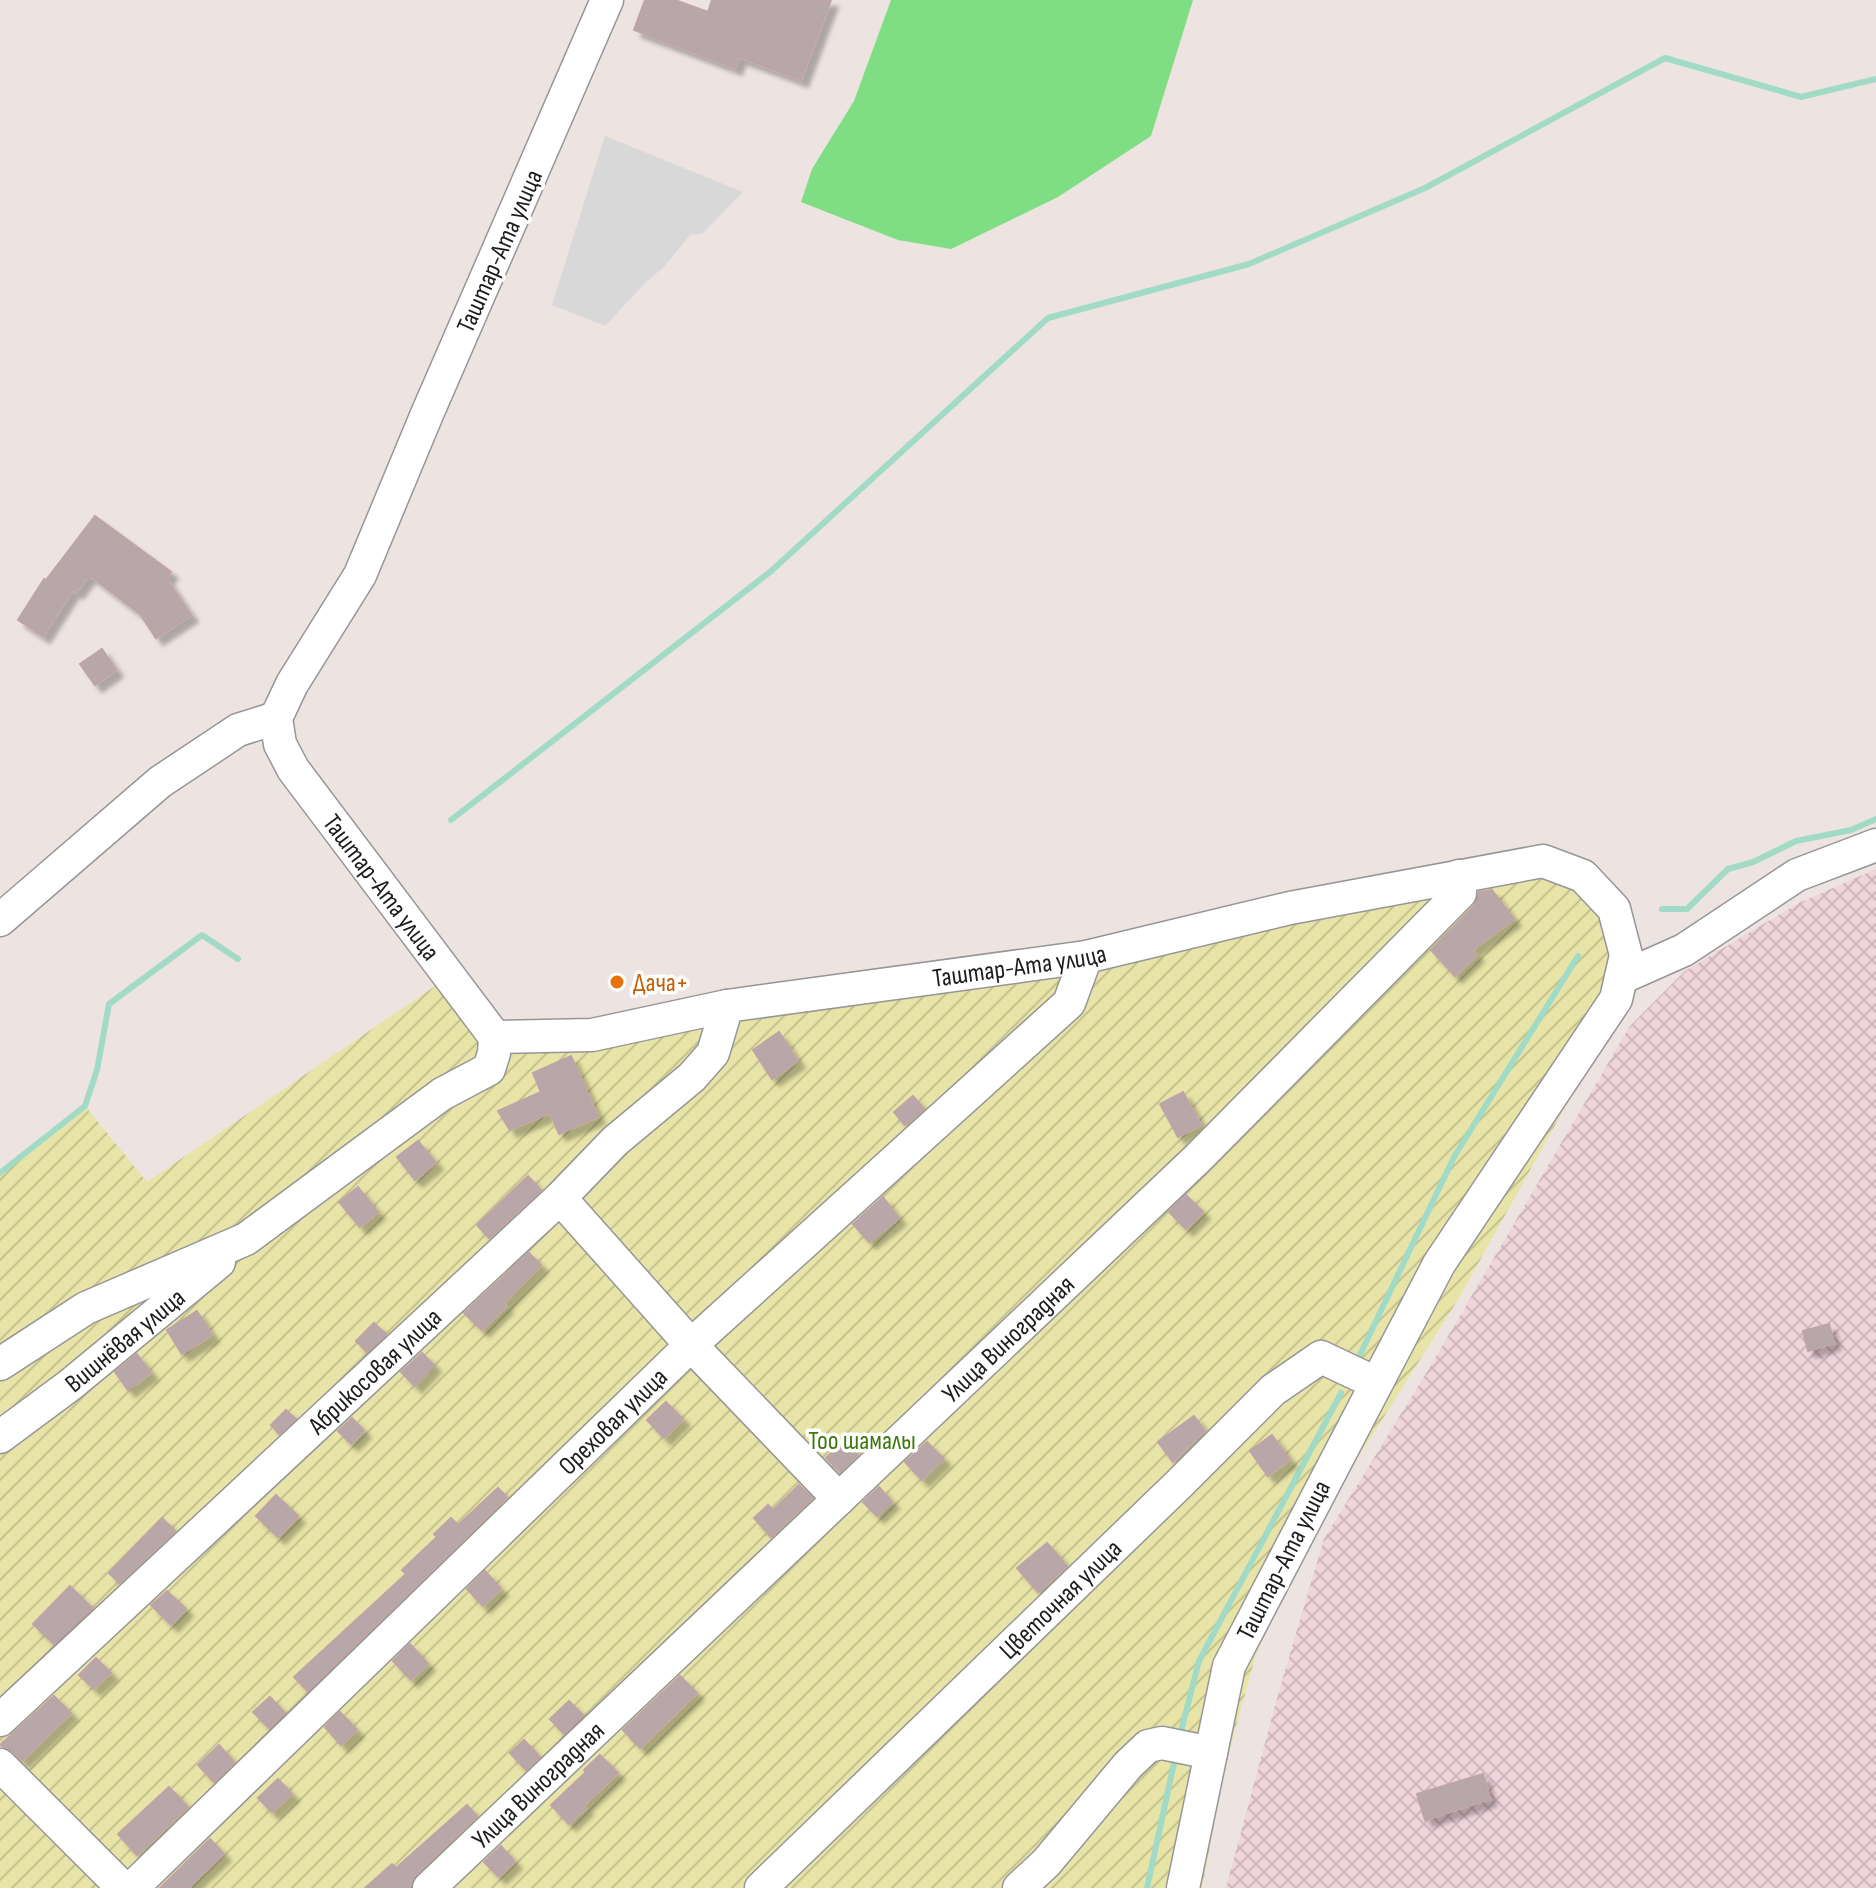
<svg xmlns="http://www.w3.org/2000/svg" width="1876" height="1888" font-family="'Sofia Sans Condensed',sans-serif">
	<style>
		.military { fill: url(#military-cross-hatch) }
		.garden { fill: url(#garden-furrows) }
		.pitch { fill: #7fdd83 }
		.parking { fill: #d8d8d8 }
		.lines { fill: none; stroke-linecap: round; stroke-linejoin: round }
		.stream { stroke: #a1dbc8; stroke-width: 6 }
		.building { fill: #b7a7a9; stroke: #bfa4a7; stroke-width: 2; filter: url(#shadow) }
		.minor-casing { stroke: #969696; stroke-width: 35 }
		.minor { stroke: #fff; stroke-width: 32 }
		.food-dot { fill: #e8710a; stroke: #fff; stroke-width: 3 }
		.labels { text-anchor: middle; stroke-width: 7; stroke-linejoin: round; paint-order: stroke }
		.street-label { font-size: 26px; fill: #1c1c1c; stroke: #fff }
		.food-label { font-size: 26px; fill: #c56008; stroke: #fff; text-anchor: start }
		.park-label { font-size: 26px; fill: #40780c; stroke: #fff }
	</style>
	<defs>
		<pattern id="military-cross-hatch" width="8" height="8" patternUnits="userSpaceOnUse" patternTransform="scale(2)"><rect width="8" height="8" fill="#f0d4dc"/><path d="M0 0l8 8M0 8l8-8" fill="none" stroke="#cdb5bc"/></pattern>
		<pattern id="garden-furrows" width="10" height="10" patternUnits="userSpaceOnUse" patternTransform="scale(2)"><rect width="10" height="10" fill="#e8e4a7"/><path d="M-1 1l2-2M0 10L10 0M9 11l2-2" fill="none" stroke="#c6c38f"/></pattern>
		<filter id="shadow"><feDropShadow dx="7" dy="7" stdDeviation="2" flood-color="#0004"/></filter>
	</defs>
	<rect width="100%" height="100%" fill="#ede3e1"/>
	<path class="military" d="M1876,869V1888H1226L1279,1691L1324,1539L1430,1367L1630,1026L1685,971L1799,903Z"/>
	<path class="garden" d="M1459,876H1583L1626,955L1594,1055L1459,1298L1316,1524L1256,1655L1226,1763L1202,1888H0V1173L85,1106L147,1182L447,978L495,1037L592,1035Z"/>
	<path class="pitch" d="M891,0H1193L1151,136L1058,197L951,249L898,240L801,202L812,169L854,101Z"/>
	<path class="parking" d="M605,136L743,192L703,233L690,235L663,268L646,282L605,326L552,305Z"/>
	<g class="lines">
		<path class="stream" d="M451,820L770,572L1048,318L1249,264L1425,188L1665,58L1801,97L1876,79
			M1662,909H1687L1728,869L1753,862L1796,841L1851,830L1876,819
			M0,1173L85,1106L97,1070L109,1004L202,935L238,959
			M1357,1361L1454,1157L1578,956
			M1180,1735L1199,1661L1341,1393
			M1147,1888L1174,1763"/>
	</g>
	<path class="building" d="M645,0H675L708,12L712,0H831L801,80L739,57L735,68L634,30Z
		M95,516L171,572L166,578L191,615L156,638L140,614L89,575L76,592L73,589L43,636L18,620L44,579L46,580Z
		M102,649L116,670L95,685L80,664Z
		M1492,890L1514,919L1472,950L1477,955L1455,976L1431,950L1474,906L1479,892Z
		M779,1032L798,1061L772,1079L753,1050Z
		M571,1056L598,1117L559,1134L550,1113L510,1130L498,1111L541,1092L533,1073Z
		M1183,1092L1201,1125L1178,1137L1160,1104Z
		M913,1096L924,1109L905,1125L894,1112Z
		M418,1141L436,1163L415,1180L397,1157Z
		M528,1176L541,1190L489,1238L477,1225Z
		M358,1187L378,1212L360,1227L339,1202Z
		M1186,1195L1203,1212L1186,1229L1169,1212Z
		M883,1197L899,1218L869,1242L853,1224Z
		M529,1253L541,1265L504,1303L506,1306L482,1330L464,1313Z
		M197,1311L212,1335L182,1354L167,1330Z
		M374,1323L386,1334L367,1352L356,1341Z
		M1829,1324L1834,1343L1808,1351L1803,1331Z
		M422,1353L434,1365L415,1386L401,1372Z
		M137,1354L151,1373L128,1390L115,1372Z
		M666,1402L683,1419L664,1438L647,1420Z
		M286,1410L296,1419L279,1434L271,1425Z
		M1194,1416L1205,1431L1173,1462L1158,1442Z
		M352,1418L364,1431L351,1444L338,1431Z
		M1272,1435L1290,1460L1268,1476L1250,1451Z
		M845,1440L858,1454L840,1472L826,1458Z
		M927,1442L944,1459L922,1480L905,1462Z
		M799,1485L812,1498L771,1537L754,1518L768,1505L773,1510Z
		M879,1487L892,1502L877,1516L863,1502Z
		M498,1488L507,1497L308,1691L294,1677L406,1574L402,1570L437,1537L434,1534L451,1518L458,1525Z
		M276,1495L298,1516L278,1537L256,1516Z
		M162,1518L175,1531L119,1583L109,1573Z
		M1047,1543L1067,1566L1038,1592L1017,1568Z
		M485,1571L501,1589L483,1606L467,1589Z
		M70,1586L92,1608L54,1644L33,1624Z
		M167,1591L186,1609L171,1625L151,1605Z
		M410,1644L428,1664L411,1680L393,1661Z
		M96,1658L111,1673L94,1689L79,1675Z
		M680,1676L697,1693L640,1748L623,1730Z
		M54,1696L71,1713L22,1761L13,1751L0,1745Z
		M270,1697L285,1713L269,1728L253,1712Z
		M569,1701L583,1715L564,1734L550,1719Z
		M340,1712L357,1730L341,1745L325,1727Z
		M524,1740L540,1757L526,1770L510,1753Z
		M219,1745L234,1762L214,1782L198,1765Z
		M600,1755L618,1773L584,1805L586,1808L569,1824L551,1805L586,1772L584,1770Z
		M1483,1774L1490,1799L1425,1820L1417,1794Z
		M278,1779L292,1794L272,1812L258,1798Z
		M169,1787L188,1807L137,1855L118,1834Z
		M467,1805L477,1816L416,1874L409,1888H365L392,1864L396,1868Z
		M210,1839L224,1854L188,1888H160Z
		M501,1846L515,1862L499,1877L484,1862Z"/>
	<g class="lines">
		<defs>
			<g id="minor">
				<path id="s1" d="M607,0L427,414L360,575L292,684L276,718L280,744L293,769L495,1037L592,1035L727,1006L1086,957L1290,908L1543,861L1583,876L1614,909L1626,955L1616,999L1439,1264L1229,1666L1183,1888"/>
				<path d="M0,920L160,782L238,730L276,718"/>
				<path d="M1621,978L1684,950L1797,875L1876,845"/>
				<path d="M560,1198L691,1345L839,1499"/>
				<path d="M0,1364L86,1308L246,1239L442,1094L489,1069L494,1053L495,1037"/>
				<path id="s2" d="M0,1437L70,1385L219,1262"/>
				<path id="s3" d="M0,1720L560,1198L615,1141L692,1077L713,1053L727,1006"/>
				<path d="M0,1765L123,1888"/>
				<path id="s4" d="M132,1888L691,1345L1069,1003L1086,957"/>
				<path id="s5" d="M429,1888L1198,1158L1460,893L1459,876"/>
				<path id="s6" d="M761,1888L1179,1484L1273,1390L1321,1357L1376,1383"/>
				<path d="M1019,1888L1046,1863L1128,1765L1148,1746L1162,1743L1211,1753"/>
			</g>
		</defs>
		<use href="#minor" class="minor-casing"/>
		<use href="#minor" class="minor"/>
	</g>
	<circle class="food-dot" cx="617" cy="982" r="8"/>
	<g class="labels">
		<g class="street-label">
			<text transform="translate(499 251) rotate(-66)" y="9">Таштар-Ата улица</text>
			<text dy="9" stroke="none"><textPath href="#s1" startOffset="994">Таштар-Ата улица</textPath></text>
			<text dy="9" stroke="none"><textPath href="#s1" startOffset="1712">Таштар-Ата улица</textPath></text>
			<text dy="9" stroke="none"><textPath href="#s2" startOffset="158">Вишнёвая улица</textPath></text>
			<text dy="9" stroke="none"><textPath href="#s5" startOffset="798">Улица Виноградная</textPath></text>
			<text dy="9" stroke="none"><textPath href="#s3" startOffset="512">Абрикосовая улица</textPath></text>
			<text dy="9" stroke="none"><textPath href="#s4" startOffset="670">Ореховая улица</textPath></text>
			<text transform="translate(1283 1560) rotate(-63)" y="9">Таштар-Ата улица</text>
			<text dy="9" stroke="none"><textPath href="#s6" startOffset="416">Цветочная улица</textPath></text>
			<text dy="9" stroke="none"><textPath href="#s5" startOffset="150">Улица Виноградная</textPath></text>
		</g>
		<g class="food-label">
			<text x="633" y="991">Дача+</text>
		</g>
		<g class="park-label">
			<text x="862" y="1449">Тоо шамалы</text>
		</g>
	</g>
</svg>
